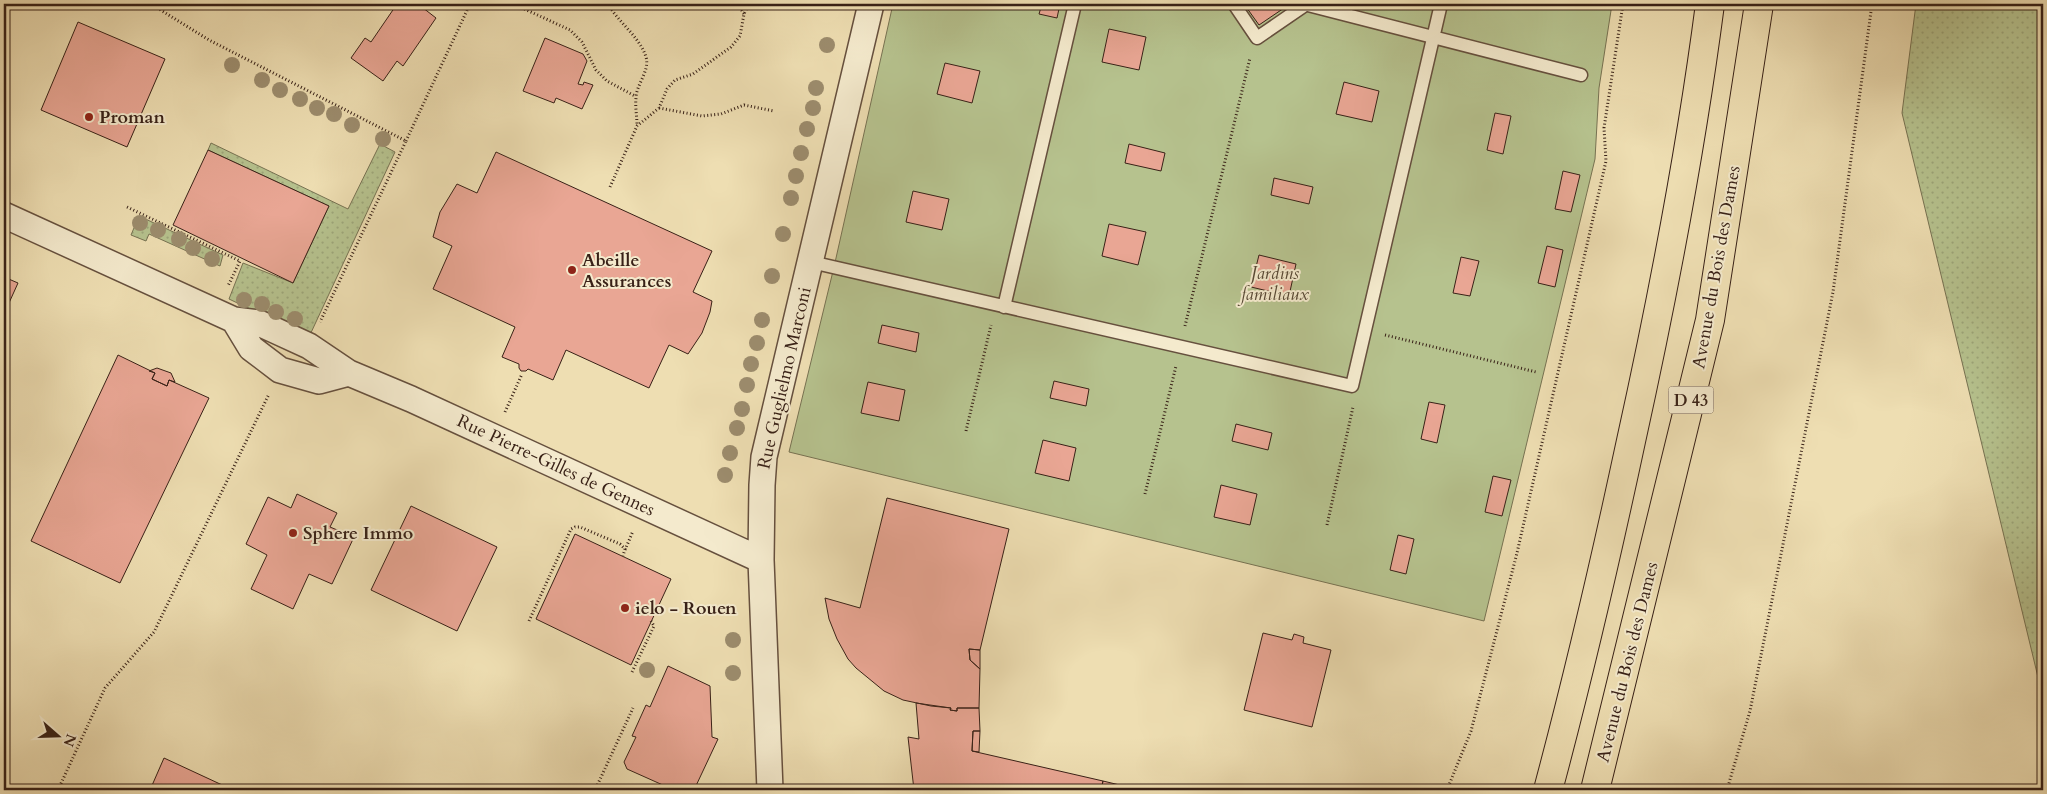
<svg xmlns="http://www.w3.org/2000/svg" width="2047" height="794" font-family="Cardo,serif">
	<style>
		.grass { fill: url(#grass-dots); stroke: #777252 }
		.garden { fill: #b6c28e; stroke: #777252 }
		.building { fill: #e9a694; stroke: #382117 }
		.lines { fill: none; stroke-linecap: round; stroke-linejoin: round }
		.lane-casing { stroke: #66503e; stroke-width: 15 }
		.street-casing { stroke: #66503e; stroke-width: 28 }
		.highway-casing { stroke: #382117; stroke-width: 30 }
		.path { stroke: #382117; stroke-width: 3; stroke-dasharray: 1 2.5; stroke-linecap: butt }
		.lane { stroke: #f4eacd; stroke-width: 12 }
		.street { stroke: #f4eacd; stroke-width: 25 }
		.highway { stroke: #eedeb2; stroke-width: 28 }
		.tree { fill: #9c8c6d }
		.poi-dot { fill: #8f2418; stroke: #f4eacd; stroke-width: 2 }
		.labels { text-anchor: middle; stroke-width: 4; stroke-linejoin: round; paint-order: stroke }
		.shield { fill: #f4eacd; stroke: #705d4e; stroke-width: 1 }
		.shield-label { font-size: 16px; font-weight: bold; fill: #382117 }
		.poi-label { font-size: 18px; font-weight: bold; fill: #382117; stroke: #f4eacd; text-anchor: start }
		.street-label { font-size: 18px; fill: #382117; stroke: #f4eacd }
		.park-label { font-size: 18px; font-style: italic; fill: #584935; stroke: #f4eacd }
	</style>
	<defs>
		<pattern id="grass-dots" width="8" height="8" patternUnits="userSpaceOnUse" patternTransform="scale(1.25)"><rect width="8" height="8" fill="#b6c28e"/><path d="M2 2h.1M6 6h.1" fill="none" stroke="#9da67a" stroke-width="1.8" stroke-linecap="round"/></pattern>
	</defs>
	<rect width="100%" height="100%" fill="#eedeb2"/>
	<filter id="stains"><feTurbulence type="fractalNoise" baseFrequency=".004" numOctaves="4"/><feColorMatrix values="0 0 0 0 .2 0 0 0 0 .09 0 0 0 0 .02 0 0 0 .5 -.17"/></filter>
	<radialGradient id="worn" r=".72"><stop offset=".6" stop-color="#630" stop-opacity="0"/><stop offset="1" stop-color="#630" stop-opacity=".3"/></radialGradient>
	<path class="grass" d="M1916,4H2043V698L1902,113Z
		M211,143L348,209L380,144L395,152L309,337L229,299L243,263L293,283L329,206L208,150Z
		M139,216L223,255L220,266L149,234L146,241L131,235Z"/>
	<path class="garden" d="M893,4H1612L1599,88L1595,159L1484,621L789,452L834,267Z"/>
	<path class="building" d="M397,4H418L436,18L403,66L397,61L383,81L351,58L365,38L371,42Z
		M1042,4H1060L1057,18L1039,14Z
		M1244,4H1290L1259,25Z
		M78,22L165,59L127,147L41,110Z
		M1109,29L1146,37L1139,70L1102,62Z
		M545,38L583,54L587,61L578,84L583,85L584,82L593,85L582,109L556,98L554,103L523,91Z
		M945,63L980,71L972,103L937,94Z
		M1344,82L1379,91L1372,122L1336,114Z
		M1495,113L1511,116L1503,154L1487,150Z
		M1129,144L1165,153L1161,171L1125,163Z
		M208,150L329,206L293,283L173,225Z
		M496,152L712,251L693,292L712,301L710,312L702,333L688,354L669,345L649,388L566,350L553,380L528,369L526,371H521L519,368V364L502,357L515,327L433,289L452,246L433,237L440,212L457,184L477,193Z
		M1563,171L1580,175L1571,212L1555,209Z
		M1274,178L1313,187L1309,204L1271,195Z
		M913,191L949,199L942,230L906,222Z
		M1109,224L1146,232L1138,265L1102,256Z
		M1547,246L1563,250L1555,287L1538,283Z
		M1259,255L1296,264L1289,296L1251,287Z
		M1461,257L1479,261L1470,296L1453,293Z
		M4,277L18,283L4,314Z
		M882,325L919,333L916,352L878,343Z
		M118,355L155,373L152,379L167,386L169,380L209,398L120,583L31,541Z
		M157,368L171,373L175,382L169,380L167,386L152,379L155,373L149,371Z
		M1054,381L1089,389L1086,406L1050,398Z
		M868,382L905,390L899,421L861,413Z
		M1429,402L1445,405L1437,443L1421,439Z
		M1236,424L1272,433L1268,450L1232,441Z
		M1043,440L1076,448L1069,481L1035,473Z
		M1493,476L1511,480L1502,516L1485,512Z
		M1221,485L1257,494L1250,525L1214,517Z
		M297,494L337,513L330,527L354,537L332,584L309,574L293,609L251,589L267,555L246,544L268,497L291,508Z
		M887,498L1009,529L980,650L969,649L970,660L980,669L979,708H957V711L950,710L951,708L931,706L903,700L884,691L856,668L848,659L837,639L829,619L825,598L860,608Z
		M411,506L497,547L457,631L371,590Z
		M575,534L671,579L631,665L536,619Z
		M1398,535L1414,539L1406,574L1390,570Z
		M1263,633L1292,640L1294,634L1304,637L1303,643L1331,650L1312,727L1244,710Z
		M969,649L980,650V669L970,660Z
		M668,666L710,686L712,737L718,739L694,790H674L627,769L624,762L636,737L632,736L646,705L650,707Z
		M916,703L951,708L950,710L957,711V708H979L980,731H973L972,751L1103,781L1101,790H914L908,737L919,739Z
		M973,731H980L979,752L972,751Z
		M164,758L233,790H150Z
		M1103,781L1128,787L1127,790H1101Z"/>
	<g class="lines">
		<defs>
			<path id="lane" d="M1234,4L1257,38L1305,5
				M1304,4L1581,75
				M811,262L1352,386L1441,4
				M1004,307L1075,4"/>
			<path id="street" d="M4,215L234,320L259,323L309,346L349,373L411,399L761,560
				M234,320L251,348L280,370L319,381L349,373
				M770,790L761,560L762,485L764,457L871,4"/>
			<path id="highway" d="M1548,790C1579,674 1606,558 1631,441C1663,296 1691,150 1710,4
				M1595,790L1710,320L1759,4"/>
		</defs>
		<use href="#lane" class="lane-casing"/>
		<use href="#street" class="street-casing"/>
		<use href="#highway" class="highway-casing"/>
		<path class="path" d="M151,4L209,40L406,141L320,322
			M608,4C618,22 640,37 646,57C650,71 636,85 636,98C635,107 637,116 637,125
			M738,4L744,14
			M518,6L570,30L582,42L596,70L607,81L635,96
			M659,108L702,116L721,114L744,105L774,111
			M406,141L470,4
			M610,187L637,126L659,108L667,89L675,80L693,74L731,47L740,36L744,14L749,4
			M127,207L240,261L228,286
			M1185,326L1250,58
			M1385,335L1536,372
			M505,412L522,374
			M966,431L991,325
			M1145,494L1176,366
			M1327,525L1353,407
			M625,550L633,531
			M529,621L571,529L575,527H580L620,544L625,549L623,556
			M632,672L654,626L651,621
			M596,788L633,708
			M58,790L105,688L154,632L269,394
			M1447,790L1471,731L1517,553L1606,161L1604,128L1623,4
			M1727,790L1750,711L1833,292L1872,4"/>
		<use href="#lane" class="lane"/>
		<use href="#street" class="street"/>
		<use href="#highway" class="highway"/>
	</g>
	<g class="tree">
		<circle cx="827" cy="45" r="8"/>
		<circle cx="232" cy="65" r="8"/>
		<circle cx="262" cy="80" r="8"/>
		<circle cx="816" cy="88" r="8"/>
		<circle cx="280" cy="90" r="8"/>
		<circle cx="300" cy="99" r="8"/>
		<circle cx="317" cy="108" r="8"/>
		<circle cx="813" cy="108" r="8"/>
		<circle cx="334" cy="114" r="8"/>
		<circle cx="352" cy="125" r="8"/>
		<circle cx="807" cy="129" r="8"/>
		<circle cx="383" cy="139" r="8"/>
		<circle cx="801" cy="153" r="8"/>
		<circle cx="796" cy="176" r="8"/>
		<circle cx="791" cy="198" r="8"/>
		<circle cx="140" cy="223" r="8"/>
		<circle cx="158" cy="230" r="8"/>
		<circle cx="783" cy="234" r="8"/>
		<circle cx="179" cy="239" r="8"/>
		<circle cx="193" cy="248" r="8"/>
		<circle cx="212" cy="259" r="8"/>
		<circle cx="772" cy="276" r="8"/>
		<circle cx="244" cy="300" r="8"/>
		<circle cx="262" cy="304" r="8"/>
		<circle cx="276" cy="312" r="8"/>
		<circle cx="295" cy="319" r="8"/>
		<circle cx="762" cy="320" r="8"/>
		<circle cx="757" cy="343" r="8"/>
		<circle cx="751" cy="364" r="8"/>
		<circle cx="747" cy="385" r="8"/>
		<circle cx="742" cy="409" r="8"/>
		<circle cx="737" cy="428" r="8"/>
		<circle cx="730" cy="453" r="8"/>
		<circle cx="725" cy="475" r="8"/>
		<circle cx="733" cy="640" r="8"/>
		<circle cx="647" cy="670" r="8"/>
		<circle cx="733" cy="673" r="8"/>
	</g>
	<g class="poi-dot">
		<circle cx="89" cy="117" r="5"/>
		<circle cx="572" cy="270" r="5"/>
		<circle cx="293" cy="533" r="5"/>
		<circle cx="625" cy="608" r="5"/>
	</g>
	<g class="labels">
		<rect class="shield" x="1668.5" y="386.5" width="45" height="27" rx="4"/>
		<g class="shield-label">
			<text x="1691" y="406">D 43</text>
		</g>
		<g class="poi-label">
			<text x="99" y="123">Proman</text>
			<text x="582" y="266">Abeille<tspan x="582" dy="21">Assurances</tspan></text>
			<text x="303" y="539">Sphere Immo</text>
			<text x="635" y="614">ielo - Rouen</text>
		</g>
		<g class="street-label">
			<text transform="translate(1716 267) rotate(-80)" y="6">Avenue du Bois des Dames</text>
			<text transform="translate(784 378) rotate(-77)" y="6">Rue Guglielmo Marconi</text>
			<text transform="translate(556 465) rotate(25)" y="6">Rue Pierre-Gilles de Gennes</text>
			<text transform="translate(1627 662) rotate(-76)" y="6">Avenue du Bois des Dames</text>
		</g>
		<g class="park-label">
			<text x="1275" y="279">Jardins<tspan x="1275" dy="21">familiaux</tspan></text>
		</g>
	</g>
	<rect width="2047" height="794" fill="none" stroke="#eedeb2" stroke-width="20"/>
	<rect x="5" y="5" width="2037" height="784" fill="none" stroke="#382117" stroke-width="2.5"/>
	<rect x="10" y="10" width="2027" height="774" fill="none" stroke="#382117"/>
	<g transform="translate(58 736) rotate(110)" stroke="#f4eacd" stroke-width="4" paint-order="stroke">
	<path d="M0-4L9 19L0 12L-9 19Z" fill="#382117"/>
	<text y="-8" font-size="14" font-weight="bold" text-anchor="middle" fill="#382117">N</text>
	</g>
	<rect width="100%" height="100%" filter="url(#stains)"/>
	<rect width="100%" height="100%" fill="url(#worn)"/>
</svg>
